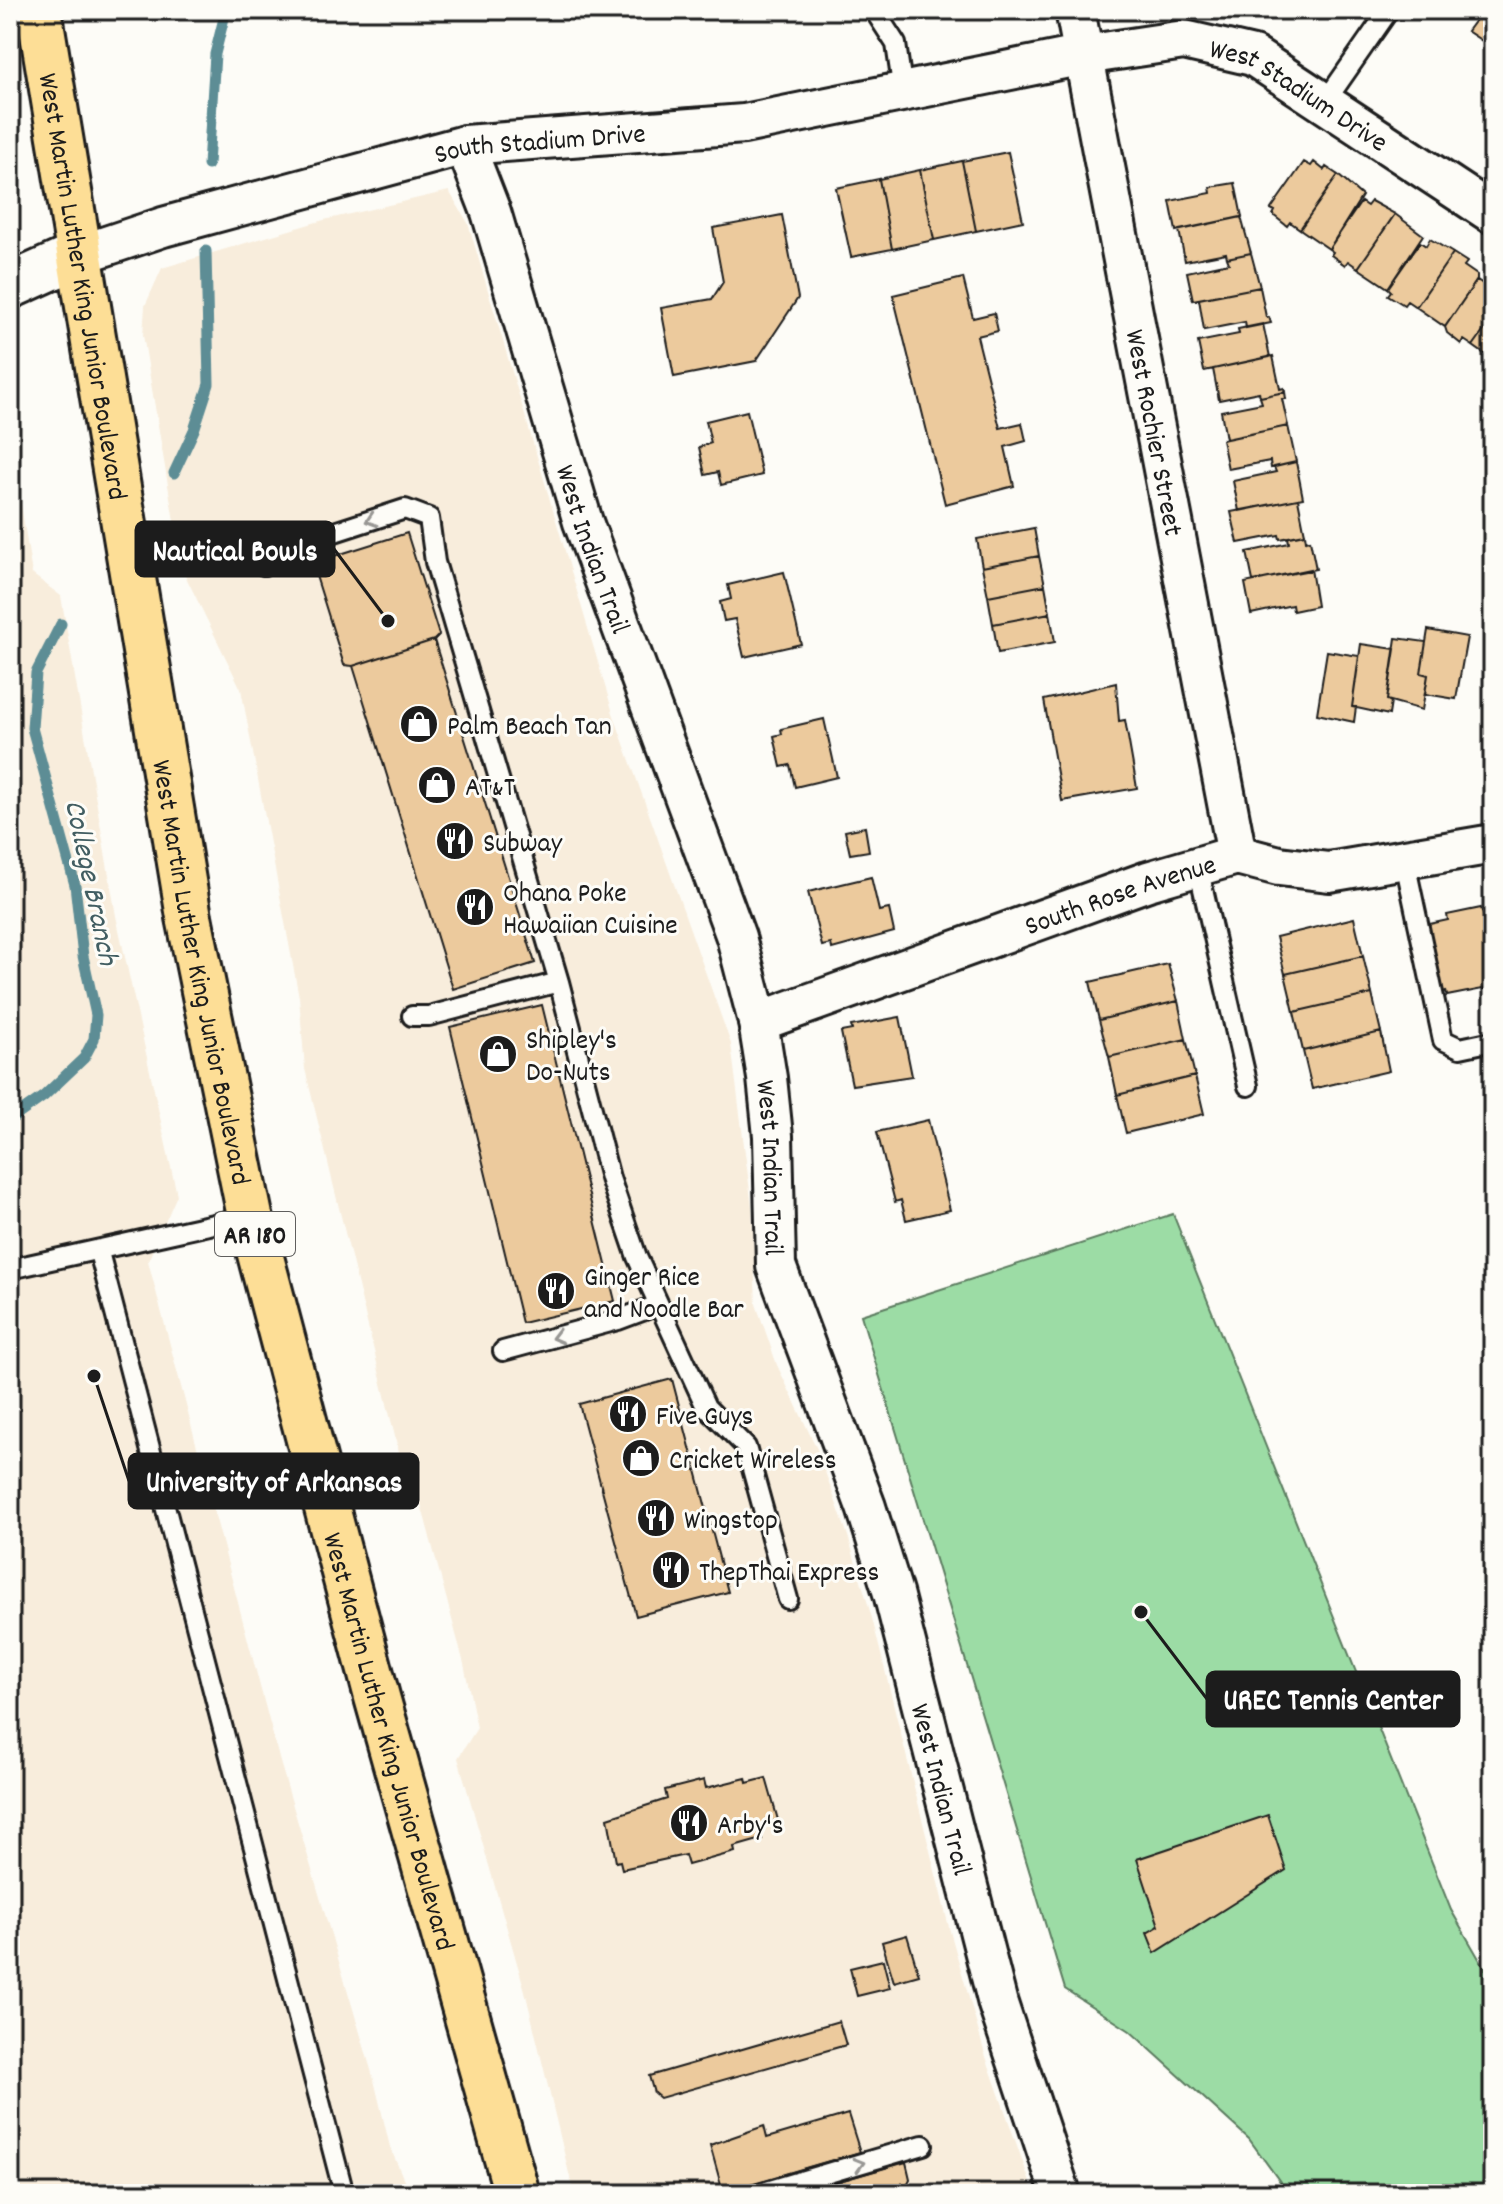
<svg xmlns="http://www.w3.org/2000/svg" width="1503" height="2204" font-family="Dekko,sans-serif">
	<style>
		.built { fill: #f8eddc }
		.green { fill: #9cdca5; stroke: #5c7c60; stroke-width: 2 }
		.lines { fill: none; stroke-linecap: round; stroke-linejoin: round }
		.stream { stroke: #5d8d95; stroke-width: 11 }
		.building { fill: #ecca9d; stroke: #1c1c1c; stroke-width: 2 }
		.service-casing { stroke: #1c1c1c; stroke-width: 24 }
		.minor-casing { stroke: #1c1c1c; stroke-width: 44 }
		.tertiary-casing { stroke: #1c1c1c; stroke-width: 50 }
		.primary-casing { stroke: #1c1c1c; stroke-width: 50 }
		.service { stroke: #fdfcf7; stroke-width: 18 }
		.minor { stroke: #fdfcf7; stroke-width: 38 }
		.tertiary { stroke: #fdfcf7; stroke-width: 44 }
		.primary { stroke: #fdde96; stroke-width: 44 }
		.oneway { stroke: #989794 }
		.labels { text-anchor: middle; stroke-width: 6; stroke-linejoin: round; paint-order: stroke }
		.shield { fill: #fdfcf7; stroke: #605f5e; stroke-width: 2 }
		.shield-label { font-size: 26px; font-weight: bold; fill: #1c1c1c }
		.street-label { font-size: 28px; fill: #1c1c1c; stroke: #fdfcf7 }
		.poi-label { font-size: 28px; fill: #1c1c1c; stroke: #fdfcf7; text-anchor: start }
		.water-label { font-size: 30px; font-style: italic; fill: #425e62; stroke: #fdfcf7 }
		.leader { fill: none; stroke: #1c1c1c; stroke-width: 3 }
		.callout-dot { fill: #1c1c1c; stroke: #fdfcf7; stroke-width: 3 }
		.callout { fill: #1c1c1c; stroke: #1c1c1c; stroke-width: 3 }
		.callout-label { font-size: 30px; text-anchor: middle; font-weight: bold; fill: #fff }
	</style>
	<rect width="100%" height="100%" fill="#fdfcf7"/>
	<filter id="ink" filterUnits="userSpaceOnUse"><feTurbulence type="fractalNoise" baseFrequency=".0125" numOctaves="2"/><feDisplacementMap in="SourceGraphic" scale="16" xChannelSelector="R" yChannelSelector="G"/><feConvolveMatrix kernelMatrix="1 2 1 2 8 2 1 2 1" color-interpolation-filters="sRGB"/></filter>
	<g filter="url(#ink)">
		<path class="built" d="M449,191L468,223L613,713L731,1044L752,1207L756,1304L777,1365L817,1449L848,1536L872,1618L950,1931L985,2054L1034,2194H574L525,1991L458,1758L477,1728L464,1664L410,1463L399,1453L305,1069L299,997L241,689L182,569L143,335L145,306L162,268L320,221Z
			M10,434L32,574L61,596L116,916L177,1195L148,1261L280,1762L374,2080L390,2147L410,2194H10Z"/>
		<path class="green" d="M1173,1214L1451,1910L1493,1983V2194H1289L1249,2139L1130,2031L1065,1989L861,1315Z"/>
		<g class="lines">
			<path class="stream" d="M208,165L215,54L226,10
				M174,473L194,430L209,384L206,251
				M10,1120L44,1096L84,1058L94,1039L96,1015L83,956L75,885L32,728L36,673L61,624"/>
		</g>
		<path class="building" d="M1469,10H1493V35L1487,44L1467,31L1478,16Z
			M1008,152L1023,221L976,231L962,161Z
			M962,161L976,231L934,240L920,170Z
			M1304,162L1311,166L1314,162L1324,170L1326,167L1338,175L1300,229L1290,222L1287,226L1273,215L1275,211L1271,209Z
			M920,170L934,240L892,249L879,179Z
			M1338,175L1362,196L1329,249L1300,229Z
			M879,179L892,249L851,257L836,188Z
			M1235,183L1242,217L1176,231L1170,201L1211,193L1210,187Z
			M1371,201L1395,214L1358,268L1348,261L1345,265L1331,255L1333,252L1329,249L1361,202L1367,206Z
			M1395,214L1423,235L1388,288L1358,268Z
			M782,215L798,298L756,361L674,377L661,308L712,299L723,282L713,228Z
			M1241,217L1251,253L1227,258L1226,253L1185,261L1179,230Z
			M1430,239L1453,253L1416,307L1407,301L1404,305L1388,295L1391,291L1388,288L1420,242L1426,246Z
			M1251,253L1260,287L1193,300L1187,272L1229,263L1227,258Z
			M1453,253L1467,262L1464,266L1477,275V280L1445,327L1416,307Z
			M963,278L973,318L994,313L998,331L977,336L1000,428L1022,423L1026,441L1005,447L1014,486L945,504L893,295Z
			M1487,279L1493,283V318L1473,346L1464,340L1461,344L1447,333L1445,327L1477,280L1483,284Z
			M1260,287L1266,317H1269L1271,323L1246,328L1245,322L1204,330L1199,299Z
			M1493,318V360L1473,346Z
			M1263,324L1270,357L1204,371L1198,342L1239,334L1238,329Z
			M1273,356L1280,389L1284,388L1285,392L1260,397L1259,392L1219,400L1213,369Z
			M1285,392L1286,399H1282L1288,426L1226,439L1221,411L1262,403L1260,397Z
			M747,411L762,475L721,485L718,472L705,475L699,447L711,443L706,421Z
			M1288,426L1296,462L1271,468L1270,461L1228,469L1222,440Z
			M1296,462L1303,498L1239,511L1233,481L1276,472L1274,467Z
			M1298,499L1305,534L1280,539L1279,535L1238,543L1231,512Z
			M1034,528L1039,556L982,567L977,539Z
			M407,533L439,635L434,640L353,666L344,665L312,563Z
			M1305,534L1306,541L1310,540L1316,569L1253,581L1247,552L1289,543L1288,537Z
			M1039,556L1045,585L988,596L982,567Z
			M1311,569L1317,606L1293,611L1292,605L1251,614L1245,583Z
			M784,572L801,644L744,657L735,619L724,621L720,602L731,599L728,585Z
			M1045,585L1050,613L993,624L988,596Z
			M1050,613L1055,642L998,653L993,624Z
			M1428,630L1467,637L1456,699L1425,694L1428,675L1421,673Z
			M1396,638L1426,642L1421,673L1428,675L1422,710L1387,700Z
			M434,640L535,963L453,989L353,666Z
			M1361,644L1395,649L1387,700L1391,702L1389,715L1352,707Z
			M1327,651L1359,656L1352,707H1356L1354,722L1317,714Z
			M1116,683L1119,721L1125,720L1137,788L1062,801L1044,700Z
			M824,719L837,777L795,787L790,765L781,767L774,736L782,734L781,729Z
			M865,827L869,851L850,854L845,831Z
			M871,877L879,911L889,909L894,932L832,949L831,944L822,946L808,892Z
			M1481,908L1483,914L1493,912V987L1447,996L1446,991L1439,993L1425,925L1448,920L1447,915Z
			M1354,918L1363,956L1285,974L1276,937Z
			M1363,956L1372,994L1294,1012L1285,974Z
			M1168,964L1178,1001L1099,1020L1090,982Z
			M1372,994L1381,1032L1303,1051L1294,1012Z
			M1178,1001L1186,1039L1109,1057L1099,1020Z
			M542,1005L615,1301L522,1323L450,1027Z
			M900,1017L912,1076L852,1085L841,1032L852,1030L851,1026Z
			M1381,1032L1389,1071L1312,1089L1303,1051Z
			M1186,1039L1195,1076L1117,1095L1109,1057Z
			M1195,1076L1204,1114L1126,1133L1117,1095Z
			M928,1120L950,1210L906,1220L901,1200L895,1202L877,1132Z
			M672,1379L728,1592L636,1616L579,1404Z
			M746,1778L747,1783L766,1778L778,1820L759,1826L762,1839L734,1847L735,1852L688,1865L685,1855L622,1869L620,1861L616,1862L608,1818L667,1799L665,1790L704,1780L706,1788Z
			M1268,1815L1286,1870L1155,1953L1147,1933L1159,1926L1137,1859Z
			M907,1935L919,1975L894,1982L882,1942Z
			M883,1960L890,1988L857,1996L850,1968Z
			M839,2021L846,2045L660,2098L654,2093L649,2076Z
			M848,2114L860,2152L723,2192L710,2145L764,2126L767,2138Z
			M906,2162L910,2179L905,2189L886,2194H794Z"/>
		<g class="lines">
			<defs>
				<path id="service" d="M874,10L896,44L903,92
					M1325,102L1389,10
					M264,565L316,538L405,509L429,518L435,562L559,982L610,1178L637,1257L706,1407L746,1447L788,1599
					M1405,862L1443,1040L1460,1048L1493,1041
					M1198,867L1248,1086
					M412,1016H429L559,982
					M99,1252L344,2194
					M10,1269L250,1216
					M503,1351L618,1320L658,1305
					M757,2194L923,2145"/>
				<g id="minor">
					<path id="s1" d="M1075,10L1237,855"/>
					<path id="s2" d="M465,145L491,212L583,522L736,937L758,1022L767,1078L773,1136L776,1266L866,1507L893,1593L998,2004L1061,2194"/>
					<path id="s3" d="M79,255L163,227L465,145L744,124L1084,55L1184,40L1253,56L1493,214"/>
					<path id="s4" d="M758,1022L1148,881L1237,855L1279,866L1329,872L1493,844"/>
				</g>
				<path id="tertiary" d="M10,286L79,255"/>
				<g id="primary">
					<path id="s5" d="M39,10L189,917L250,1216L377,1697L517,2194"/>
				</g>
			</defs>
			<use href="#service" class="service-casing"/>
			<use href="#minor" class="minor-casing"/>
			<use href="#tertiary" class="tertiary-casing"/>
			<use href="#primary" class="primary-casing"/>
			<use href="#service" class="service"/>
			<use href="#minor" class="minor"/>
			<use href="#tertiary" class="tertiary"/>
			<use href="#primary" class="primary"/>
		</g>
		<defs><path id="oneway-chevron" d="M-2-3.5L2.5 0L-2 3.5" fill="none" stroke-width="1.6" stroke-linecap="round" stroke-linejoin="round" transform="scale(2)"/></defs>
		<g class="oneway">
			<use href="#oneway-chevron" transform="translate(371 520) rotate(162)"/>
			<use href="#oneway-chevron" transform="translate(557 1337) rotate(165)"/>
			<use href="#oneway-chevron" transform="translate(859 2164) rotate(-16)"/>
		</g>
	</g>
	<defs>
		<symbol id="shop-disc" viewBox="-11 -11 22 22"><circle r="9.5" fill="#1c1c1c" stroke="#fdfcf7"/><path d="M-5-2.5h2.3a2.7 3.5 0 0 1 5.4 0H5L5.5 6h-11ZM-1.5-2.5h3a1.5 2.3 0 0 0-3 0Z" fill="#fff"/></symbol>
		<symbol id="restaurant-disc" viewBox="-11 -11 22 22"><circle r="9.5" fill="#1c1c1c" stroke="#fdfcf7"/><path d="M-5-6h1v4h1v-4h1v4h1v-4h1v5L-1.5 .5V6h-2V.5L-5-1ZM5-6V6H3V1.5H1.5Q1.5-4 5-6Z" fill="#fff"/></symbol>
	</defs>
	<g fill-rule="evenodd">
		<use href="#shop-disc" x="397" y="702" width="44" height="44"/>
		<use href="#shop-disc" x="415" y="763" width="44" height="44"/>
		<use href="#restaurant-disc" x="433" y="819" width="44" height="44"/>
		<use href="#restaurant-disc" x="453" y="885" width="44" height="44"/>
		<use href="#shop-disc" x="476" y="1032" width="44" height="44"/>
		<use href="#restaurant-disc" x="534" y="1269" width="44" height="44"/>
		<use href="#restaurant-disc" x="606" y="1392" width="44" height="44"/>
		<use href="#shop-disc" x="619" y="1436" width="44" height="44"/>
		<use href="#restaurant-disc" x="634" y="1496" width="44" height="44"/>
		<use href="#restaurant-disc" x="649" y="1548" width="44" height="44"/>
		<use href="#restaurant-disc" x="667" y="1801" width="44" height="44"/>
	</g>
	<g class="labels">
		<rect class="shield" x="215" y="1212" width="80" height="44" rx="6"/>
		<g class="shield-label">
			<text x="255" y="1243">AR 180</text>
		</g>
		<g class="street-label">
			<text dy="10" stroke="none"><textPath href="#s3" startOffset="1258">West Stadium Drive</textPath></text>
			<text dy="10" stroke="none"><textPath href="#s3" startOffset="476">South Stadium Drive</textPath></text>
			<text dy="10" stroke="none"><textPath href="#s5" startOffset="280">West Martin Luther King Junior Boulevard</textPath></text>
			<text dy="10" stroke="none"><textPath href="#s1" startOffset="430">West Rochier Street</textPath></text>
			<text dy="10" stroke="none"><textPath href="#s2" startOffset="424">West Indian Trail</textPath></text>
			<text dy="10" stroke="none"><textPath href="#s4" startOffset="384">South Rose Avenue</textPath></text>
			<text dy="10" stroke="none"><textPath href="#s5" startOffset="976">West Martin Luther King Junior Boulevard</textPath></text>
			<text dy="10" stroke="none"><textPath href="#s2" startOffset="1072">West Indian Trail</textPath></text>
			<text dy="10" stroke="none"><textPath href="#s5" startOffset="1768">West Martin Luther King Junior Boulevard</textPath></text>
			<text dy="10" stroke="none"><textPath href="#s2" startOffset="1720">West Indian Trail</textPath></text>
		</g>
		<g class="poi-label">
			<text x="447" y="734">Palm Beach Tan</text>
			<text x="465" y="795">AT&amp;T</text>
			<text x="483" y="851">Subway</text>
			<text x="503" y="901">Ohana Poke<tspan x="503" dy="32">Hawaiian Cuisine</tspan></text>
			<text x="526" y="1048">Shipley's<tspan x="526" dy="32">Do-Nuts</tspan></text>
			<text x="584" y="1285">Ginger Rice<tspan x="584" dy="32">and Noodle Bar</tspan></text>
			<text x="656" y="1424">Five Guys</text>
			<text x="669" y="1468">Cricket Wireless</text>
			<text x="684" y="1528">Wingstop</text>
			<text x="699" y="1580">ThepThai Express</text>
			<text x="717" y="1833">Arby's</text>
		</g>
		<g class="water-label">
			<text transform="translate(93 882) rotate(78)" y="10">College Branch</text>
		</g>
	</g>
	<path class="leader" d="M388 621L334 549M94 1376L129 1481M1141 1612L1207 1699"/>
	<g class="callout-dot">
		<circle cx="388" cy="621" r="8"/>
		<circle cx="94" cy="1376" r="8"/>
		<circle cx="1141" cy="1612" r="8"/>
	</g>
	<g class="callout">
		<rect x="136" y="522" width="198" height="54" rx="8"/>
		<rect x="129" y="1454" width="289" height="54" rx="8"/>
		<rect x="1207" y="1672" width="252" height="54" rx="8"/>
	</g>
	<g class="callout-label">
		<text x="235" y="560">Nautical Bowls</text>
		<text x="274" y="1491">University of Arkansas</text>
		<text x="1333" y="1709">UREC Tennis Center</text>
	</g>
	<rect width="1503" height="2204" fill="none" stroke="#fdfcf7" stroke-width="40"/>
	<rect x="20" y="20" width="1463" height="2164" fill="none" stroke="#1c1c1c" stroke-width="3" filter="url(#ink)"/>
</svg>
